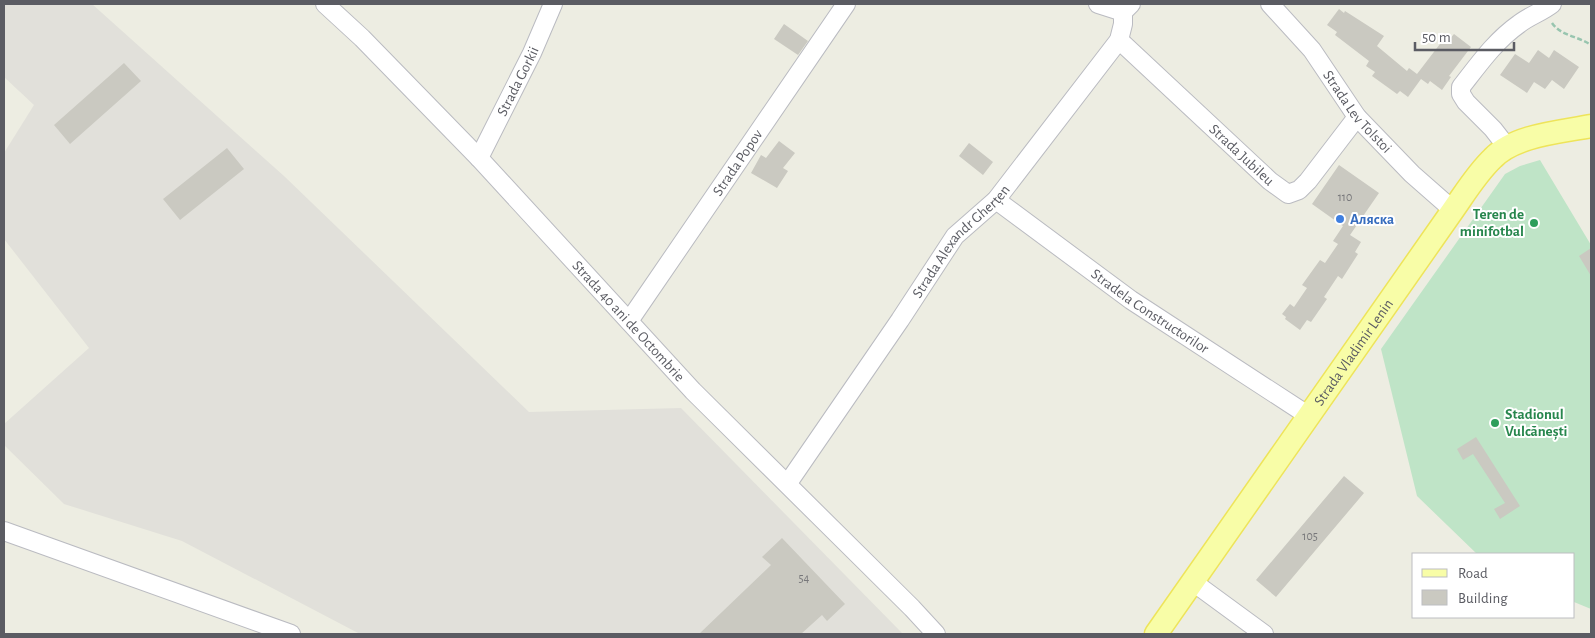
<svg xmlns="http://www.w3.org/2000/svg" width="1595" height="638" font-family="'Alegreya Sans',sans-serif">
	<style>
		.industrial { fill: #e1e0da }
		.pitch { fill: #bfe4c7 }
		.building { fill: #cac9c1 }
		.lines { fill: none; stroke-linecap: round; stroke-linejoin: round }
		.minor-casing { stroke: #babbc1; stroke-width: 20 }
		.major-casing { stroke: #eee45a; stroke-width: 25 }
		.path { stroke: #98c5af; stroke-width: 2.5; stroke-dasharray: 5 2.5; stroke-linecap: butt }
		.minor { stroke: #fff; stroke-width: 18 }
		.major { stroke: #f8fda7; stroke-width: 22 }
		.shop-dot { fill: #3f7fe0; stroke: #fff; stroke-width: 2 }
		.leisure-dot { fill: #2e9e5b; stroke: #fff; stroke-width: 2 }
		.labels { text-anchor: middle; stroke-width: 4; stroke-linejoin: round; paint-order: stroke }
		.number-label { font-size: 12px; fill: #77777a }
		.street-label { font-size: 15px; fill: #5b5c63; stroke: #fff }
		.leisure-label { font-size: 15px; font-weight: bold; fill: #27864d; stroke: #fff; text-anchor: end }
		.shop-label { font-size: 15px; font-weight: bold; fill: #366cbe; stroke: #fff; text-anchor: start }
	</style>
	<rect width="100%" height="100%" fill="#edede2"/>
	<path class="industrial" d="M4,4H92L284,176L529,412L681,408L903,634H360L182,541L64,504L4,445V424L89,348L4,239V153L34,105L4,77Z"/>
	<path class="pitch" d="M1540,160L1591,245V609L1574,602V554H1477L1417,496L1381,349L1505,174L1520,166Z"/>
	<path class="building" d="M1339,9L1344,13L1345,11L1384,36L1377,46L1407,71L1409,68L1417,74L1443,40L1446,43L1454,34L1471,47L1449,76L1451,77L1442,90L1430,81L1428,84L1421,79L1408,97L1400,91L1397,94L1372,76L1375,72L1366,66L1369,61L1335,35L1337,32L1327,25Z
		M784,24L808,41L798,55L774,39Z
		M1538,50L1549,58L1554,50L1579,67L1564,89L1552,80L1545,89L1534,82L1527,93L1500,75L1515,54L1529,63Z
		M124,63L141,81L70,144L54,125Z
		M779,141L795,153L783,168L788,171L777,188L751,173L761,155L766,158Z
		M969,143L993,162L983,175L959,156Z
		M227,148L244,169L180,220L163,199Z
		M1339,165L1379,193L1350,235L1361,242L1355,252L1358,254L1342,279L1338,276L1324,297L1327,299L1311,322L1307,320L1300,330L1285,319L1286,317L1282,314L1290,304L1294,307L1307,288L1302,285L1320,260L1325,263L1338,244L1333,241L1343,226L1312,204Z
		M1591,248V276L1579,256Z
		M1476,437L1520,506L1500,519L1494,509L1505,503L1473,454L1463,460L1457,449Z
		M1344,476L1364,493L1276,597L1256,580Z
		M782,538L845,604L827,621L822,615L801,634H699L771,565L762,557Z"/>
	<g class="lines">
		<defs>
			<g id="minor">
				<path id="s1" d="M325,4L362,38L479,158L693,391L912,608L936,634"/>
				<path d="M1098,4L1123,12"/>
				<path id="s2" d="M1270,4L1312,50L1357,117L1412,174L1453,210"/>
				<path id="s3" d="M1119,40L1270,181L1288,194L1299,190L1308,181L1357,117"/>
				<path d="M1507,147L1493,129L1466,102L1461,94V87C1479,64 1495,41 1519,24C1529,16 1542,12 1552,4"/>
				<path id="s4" d="M479,158L532,53L553,4"/>
				<path id="s5" d="M996,200L1131,300L1309,416"/>
				<path id="s6" d="M629,321L846,4"/>
				<path id="s7" d="M788,483L900,320L955,236L996,200L1119,40L1123,24V12L1131,4"/>
				<path d="M4,531L291,634"/>
				<path d="M1193,582L1264,634"/>
			</g>
			<g id="major">
				<path id="s8" d="M1156,634L1453,210C1465,193 1477,173 1493,158C1515,135 1561,132 1591,126"/>
			</g>
		</defs>
		<use href="#minor" class="minor-casing"/>
		<use href="#major" class="major-casing"/>
		<path class="path" d="M1552,23C1561,36 1578,36 1591,45"/>
		<use href="#minor" class="minor"/>
		<use href="#major" class="major"/>
	</g>
	<circle class="shop-dot" cx="1340" cy="219" r="5"/>
	<g class="leisure-dot">
		<circle cx="1534" cy="223" r="5"/>
		<circle cx="1495" cy="423" r="5"/>
	</g>
	<g class="labels">
		<g class="number-label">
			<text x="1345" y="201">110</text>
			<text x="1310" y="540">105</text>
			<text x="804" y="582">54</text>
		</g>
		<g class="street-label">
			<text dy="5" stroke="none"><textPath href="#s4" startOffset="86">Strada Gorkii</textPath></text>
			<text dy="5" stroke="none"><textPath href="#s2" startOffset="139">Strada Lev Tolstoi</textPath></text>
			<text dy="5" stroke="none"><textPath href="#s3" startOffset="168">Strada Jubileu</textPath></text>
			<text dy="5" stroke="none"><textPath href="#s6" startOffset="192">Strada Popov</textPath></text>
			<text dy="5" stroke="none"><textPath href="#s7" startOffset="298">Strada Alexandr Gherțen</textPath></text>
			<text dy="5" stroke="none"><textPath href="#s5" startOffset="190">Stradela Constructorilor</textPath></text>
			<text dy="5" stroke="none"><textPath href="#s1" startOffset="439">Strada 40 ani de Octombrie</textPath></text>
			<text dy="5" stroke="none"><textPath href="#s8" startOffset="344">Strada Vladimir Lenin</textPath></text>
		</g>
		<g class="leisure-label">
			<text x="1524" y="219">Teren de<tspan x="1524" dy="17">minifotbal</tspan></text>
			<text x="1505" y="419" text-anchor="start">Stadionul<tspan x="1505" dy="17">Vulcănești</tspan></text>
		</g>
		<g class="shop-label">
			<text x="1350" y="224">Аляска</text>
		</g>
	</g>
	<rect width="1595" height="638" fill="none" stroke="#5b5c63" stroke-width="10"/>
	<rect x="1412" y="553" width="162" height="65" fill="#ffffff" stroke="#bdbec1"/>
	<rect x="1422" y="569" width="25" height="8" fill="#f8fda7" stroke="#bdbec1"/>
	<text x="1458" y="578" font-size="15" fill="#5b5c63">Road</text>
	<rect x="1422" y="590" width="25" height="15" fill="#cac9c1" stroke="#bdbec1"/>
	<text x="1458" y="603" font-size="15" fill="#5b5c63">Building</text>
	<path d="M1415 42v8h99v-8" fill="none" stroke="#5b5c63" stroke-width="2.5"/>
	<text x="1422" y="42" font-size="15" fill="#5b5c63" stroke="#ffffff" stroke-width="4" paint-order="stroke">50 m</text>
</svg>
